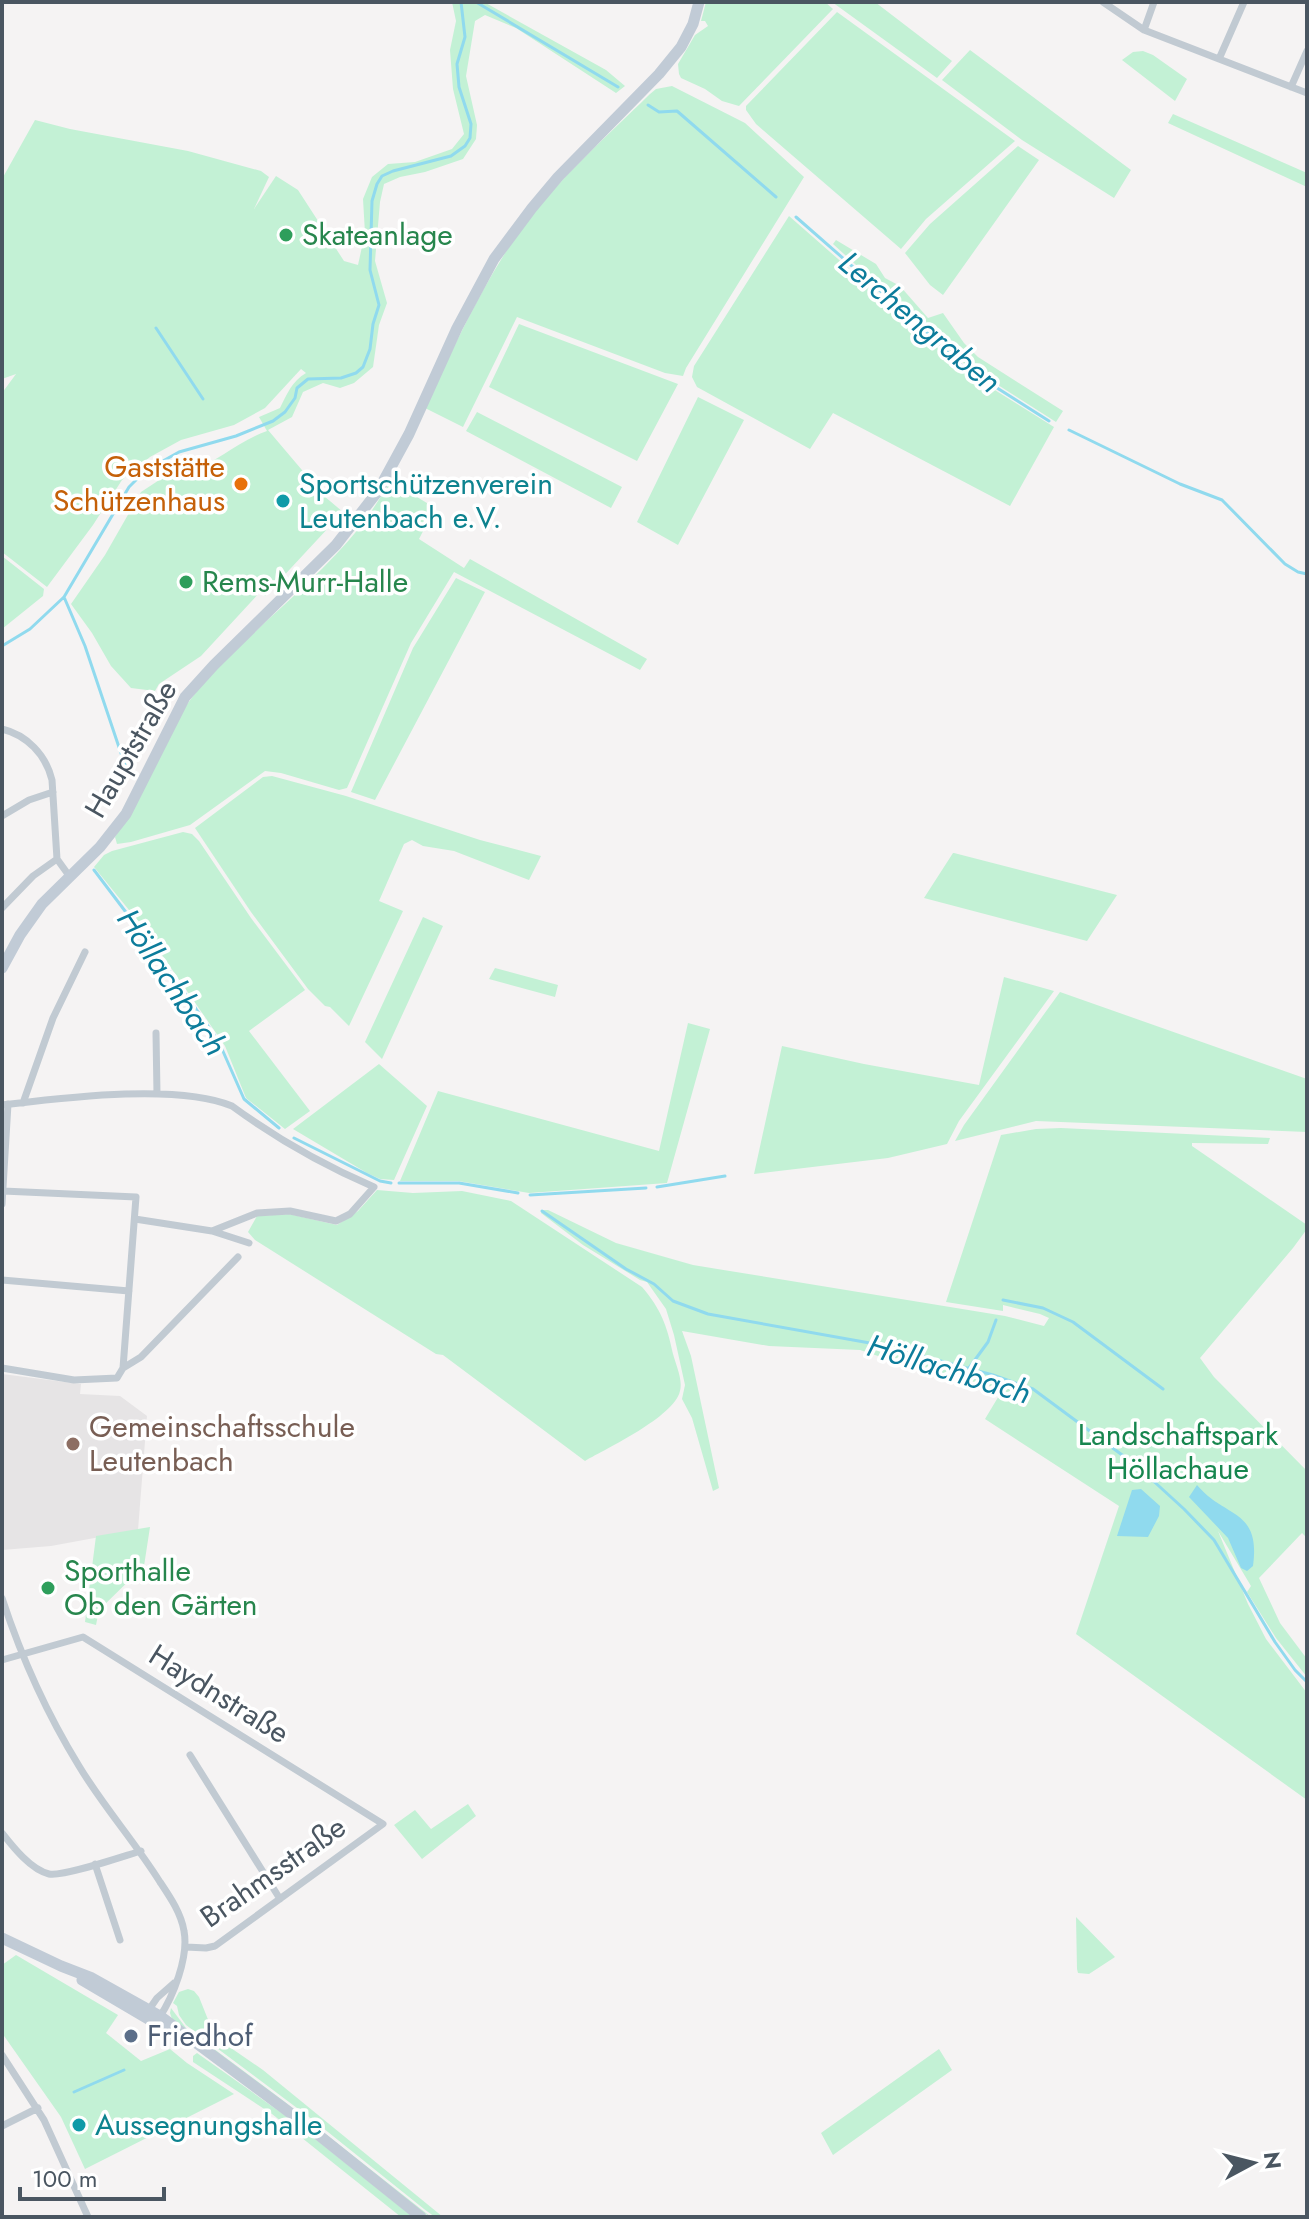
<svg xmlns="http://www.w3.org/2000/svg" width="1309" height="2219" font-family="Jost,sans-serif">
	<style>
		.education { fill: #e6e4e5 }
		.green { fill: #c3f1d5 }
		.water { fill: #90daee }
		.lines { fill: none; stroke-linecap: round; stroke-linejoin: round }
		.stream { stroke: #90daee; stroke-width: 3 }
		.street { stroke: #c1cad2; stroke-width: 7 }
		.secondary { stroke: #c1cbd6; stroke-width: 11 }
		.leisure-dot { fill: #2e9e5b; stroke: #fff; stroke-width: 3 }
		.food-dot { fill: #e8710a; stroke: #fff; stroke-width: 3 }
		.culture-dot { fill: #0f9aa8; stroke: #fff; stroke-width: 3 }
		.education-dot { fill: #8d6e63; stroke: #fff; stroke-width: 3 }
		.service-dot { fill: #5c6f8a; stroke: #fff; stroke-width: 3 }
		.labels { text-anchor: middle; stroke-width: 7; stroke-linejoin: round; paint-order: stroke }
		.leisure-label { font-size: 30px; fill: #27864d; stroke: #fff; text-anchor: start }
		.food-label { font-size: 30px; fill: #c56008; stroke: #fff; text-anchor: end }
		.culture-label { font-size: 30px; fill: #0d838f; stroke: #fff; text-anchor: start }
		.street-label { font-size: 30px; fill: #4a5661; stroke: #fff }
		.education-label { font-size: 30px; fill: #785e54; stroke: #fff; text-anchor: start }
		.park-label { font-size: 30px; fill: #17864f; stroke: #fff }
		.service-label { font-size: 30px; fill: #4e5e75; stroke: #fff; text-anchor: start }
		.water-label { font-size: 32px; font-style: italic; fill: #0c7c9b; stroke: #fff }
	</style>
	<rect width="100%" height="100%" fill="#f5f3f3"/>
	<path class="education" d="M2,1374L81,1384L80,1394L120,1396L147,1416L138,1530L51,1546L2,1550Z"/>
	<path class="green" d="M452,2H484L606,70L625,86L616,93L516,28L485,15L475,21L466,76L477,125L476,139L463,159L425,172L400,177L384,184L380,202L375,261L387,303L379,325L373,367L354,383L340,388L323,383L303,392L292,417L268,430L324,496L343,512L265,596L261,591L201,656L159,684L155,691L131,688L111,666L92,633L71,604L105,555L141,492L182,465L191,471C219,461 239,441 267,431L259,417L280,408C287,394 292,381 306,373L301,369L265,408L234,425L181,440L150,457L122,480L93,525L47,587L2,552V393L16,374L2,379V179L35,120L70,129L188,151L261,171L269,177L254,209L276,176L298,190L344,261L358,265L365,233L363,199L372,177L388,164L415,162L452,149L464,134L453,89L450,50L456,21Z
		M706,2H825L833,9L739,106L722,101L705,89L681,78L679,74L678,64L695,35L708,26L705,21H701Z
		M832,2H875L952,61L937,78Z
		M837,12L1015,141L926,219L901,249L756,124L746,110V106Z
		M970,50L1131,170L1114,198L1022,140L942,80Z
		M1143,51L1153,55L1187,79L1175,101L1122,60L1133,52Z
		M672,86L745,123L804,177L686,368L683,376L665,373L517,317L463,427L425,408C452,351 478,293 513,241C550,186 603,140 650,94L656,89Z
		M1173,114L1307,173V187L1168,123Z
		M1018,146L1039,160L943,295L930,285L905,253L930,224Z
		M789,216L902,315L958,367L1054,427L1010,506L833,413L810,449L697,387L692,377L694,366Z
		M836,240L876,264L885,278L900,286L928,318L943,313L964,343L978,357L1063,411L1056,422L965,364L833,244Z
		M519,324L678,384L637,461L489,387Z
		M698,397L744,420L678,545L637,522Z
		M477,412L622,487L611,508L466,431Z
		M391,481L435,508L419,539L464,568L470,559L647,659L640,670L454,572L411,643L347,788L339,790L281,773L265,771L190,825L131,842L117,844L115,837C147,788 164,727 204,683C253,628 314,584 360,527C371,513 381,496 391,481Z
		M2,556L44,589L43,596L2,629Z
		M456,578L485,592L375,800L351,792L413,648Z
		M272,776L346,796L480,840L541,856L529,880L454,851L423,846L412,840L404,844L379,901L403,911L349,1026L330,1007L325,1006L308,989L251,912L195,828L263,777Z
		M183,832L192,834L199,841L251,918L305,990L249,1031L310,1111L285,1129L246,1098L225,1046L142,926L94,867L104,855L112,851Z
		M953,853H954L1117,895L1087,941L924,898Z
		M423,917L443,926L382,1059L365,1042Z
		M495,968L558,985L555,997L489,979Z
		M1004,977L1054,991L959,1121L947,1144L888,1158L754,1174L782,1046L864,1064L979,1085Z
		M1060,992L1307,1079V1132L1036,1121L955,1141L964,1125Z
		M688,1023L710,1029L667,1183L529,1193L458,1181H400L438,1091L659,1151Z
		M379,1064L427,1106L394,1180L380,1179L367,1173L293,1129Z
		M1061,1128L1270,1138L1268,1144L1192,1143V1146L1307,1225V1229L1293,1248L1200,1358L1214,1377L1307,1471V1511L1305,1514L1307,1516V1538L1302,1533L1259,1578L1280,1623L1307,1659V1677L1276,1638L1247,1592L1251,1586L1218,1531L1248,1604L1266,1639L1307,1693V1800L1076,1634L1119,1506L985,1419L1003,1389L902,1364L860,1350L769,1346L682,1331L691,1356L719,1488L713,1491L692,1418L682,1399L685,1385L674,1335L666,1309L647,1282L640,1280L583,1245L541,1213L542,1210H548L616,1243L693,1265L1005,1316L1044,1326L1049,1318L1040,1314L1003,1305V1311L946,1302L1001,1135L1036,1129Z
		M377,1190L413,1193L462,1191L511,1201L642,1287C661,1309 667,1326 673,1354C676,1365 683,1380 680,1391C674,1417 607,1448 585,1461L443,1355L436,1354L255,1240L248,1232L257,1216L289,1214L337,1225L358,1211Z
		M150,1527L144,1566L99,1610L96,1625L85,1622L96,1536Z
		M468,1804L476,1816L422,1859L394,1825L415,1810L431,1829Z
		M1076,1917L1115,1957L1089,1974L1078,1973L1077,1969Z
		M16,1955L118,2015L106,2033L141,2061L170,2049L187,2063L234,2094L85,2169L61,2117L2,2033V1965Z
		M188,1989L194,1991L199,1997L215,2037L263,2070L443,2217H435L424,2209L313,2120L186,2025L179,2015L177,2006L173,2003L179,1992Z
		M171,2008L186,2028L285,2102L431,2217L420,2211L172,2019L170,2013Z
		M939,2049L952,2070L833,2155L821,2133Z
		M197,2053L290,2119L413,2217H401L272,2114L193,2062V2056Z"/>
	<path class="water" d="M1197,1485C1224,1518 1261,1508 1253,1566L1247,1571L1241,1568L1228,1538L1189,1497Z
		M1141,1489L1160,1506L1159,1516L1148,1537L1117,1536L1132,1490Z"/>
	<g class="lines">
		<path class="stream" d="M476,2L618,87
			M648,105L659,112L677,111L776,197
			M796,217L917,323L961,365L1049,421
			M156,328L203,399
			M1069,430L1180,484L1222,500L1285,564L1298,572L1307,574
			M64,597L85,646L128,774
			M2,646L30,629L64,597L129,487L145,471L179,452L236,436L273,421L285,412L295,398L297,388L308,379L341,378L356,373L363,367L370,349L373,324L379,305L370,270L372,201L377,184L382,176L393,171L451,156L465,146L470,138L471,124L459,87L457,64L465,37L461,2
			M94,870L150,944L218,1040L244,1099L279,1128
			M294,1138L380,1181L391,1183
			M399,1183H459L518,1193
			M657,1187L725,1176
			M530,1195L646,1188
			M542,1211L626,1269L654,1284L673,1301L708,1314L881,1345L993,1375L1033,1389L1137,1466L1184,1509L1214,1540L1275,1642L1295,1670L1307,1682
			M1003,1300L1043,1308L1073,1322L1163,1389
			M969,1368L988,1342L996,1320
			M74,2092L124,2070"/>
		<path class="street" d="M1103,2L1144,30L1307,93
			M1144,30L1154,2
			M1219,59L1244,2
			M1291,87L1307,51
			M2,729C27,735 46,755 52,780L57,859L70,877
			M2,816L29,800L53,792
			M2,908L33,876L57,859
			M156,1033L157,1094
			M23,1103L53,1018L85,952
			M2,1105C62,1098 177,1083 232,1106C277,1139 323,1165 374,1187L350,1214L336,1221L290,1211L257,1213L212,1231
			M2,1204L8,1104
			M135,1219L212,1231L249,1243
			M2,1280L129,1291
			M2,1368L74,1380L117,1378L123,1368L136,1197L3,1191
			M123,1368L141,1357L238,1257
			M2,1598C21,1656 47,1714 79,1766C103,1806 135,1842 160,1882C170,1897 181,1913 184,1931C189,1957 173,1997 159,2018
			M2,1660L83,1637L383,1824L215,1946L206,1948L186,1947
			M190,1755L280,1899
			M2,1833C13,1847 31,1870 49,1874C63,1877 124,1856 141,1851
			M95,1864L120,1940
			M148,2011L157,1998L174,1983
			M2,2055L44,2120L88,2217
			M2,2126L38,2108"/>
		<path class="secondary" d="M2,968L20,935L42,904L100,847L126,814L185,697L214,665L336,545L378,491L409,434L457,328L494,259L532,208L558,177L659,74L681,47L693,24L699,2
			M2,1938L61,1966L92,1978L160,2016L301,2121L421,2217
			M82,1980L177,2036"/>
	</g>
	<g class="leisure-dot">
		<circle cx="286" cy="235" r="8"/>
		<circle cx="186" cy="582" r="8"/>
		<circle cx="48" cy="1588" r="8"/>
	</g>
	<circle class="food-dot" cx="241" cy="484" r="8"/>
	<g class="culture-dot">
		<circle cx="283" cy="501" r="8"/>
		<circle cx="79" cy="2125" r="8"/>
	</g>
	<circle class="education-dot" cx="73" cy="1444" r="8"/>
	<circle class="service-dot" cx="131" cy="2036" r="8"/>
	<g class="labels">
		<g class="leisure-label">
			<text x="302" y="245">Skateanlage</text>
			<text x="202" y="592">Rems-Murr-Halle</text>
			<text x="64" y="1581">Sporthalle<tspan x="64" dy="34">Ob den Gärten</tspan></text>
		</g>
		<g class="food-label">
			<text x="225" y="477">Gaststätte<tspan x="225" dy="34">Schützenhaus</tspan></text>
		</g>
		<g class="culture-label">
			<text x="299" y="494">Sportschützenverein<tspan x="299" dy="34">Leutenbach e.V.</tspan></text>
			<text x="95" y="2135">Aussegnungshalle</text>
		</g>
		<g class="street-label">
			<text transform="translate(131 749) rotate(-60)" y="10">Hauptstraße</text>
			<text transform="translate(219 1694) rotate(32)" y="10">Haydnstraße</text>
			<text transform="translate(273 1872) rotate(-35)" y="10">Brahmsstraße</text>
		</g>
		<g class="education-label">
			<text x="89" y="1437">Gemeinschaftsschule<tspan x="89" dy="34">Leutenbach</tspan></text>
		</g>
		<g class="park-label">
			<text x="1178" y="1445">Landschaftspark<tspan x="1178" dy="34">Höllachaue</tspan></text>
		</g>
		<g class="service-label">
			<text x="147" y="2046">Friedhof</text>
		</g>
		<g class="water-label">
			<text transform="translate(920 322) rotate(40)" y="11">Lerchengraben</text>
			<text transform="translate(172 982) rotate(56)" y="11">Höllachbach</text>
			<text transform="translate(949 1369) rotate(17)" y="11">Höllachbach</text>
		</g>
	</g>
	<rect width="1309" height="2219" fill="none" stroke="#4a5661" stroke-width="8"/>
	<g transform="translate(1253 2163) rotate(83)" stroke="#ffffff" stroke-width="6" paint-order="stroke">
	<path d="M0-6L14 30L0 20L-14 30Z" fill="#4a5661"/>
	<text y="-12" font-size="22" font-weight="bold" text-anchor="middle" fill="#4a5661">N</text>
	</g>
	<path d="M20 2187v12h144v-12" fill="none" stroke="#4a5661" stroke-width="4"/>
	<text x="32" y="2187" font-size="24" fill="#4a5661" stroke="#ffffff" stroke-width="6" paint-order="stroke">100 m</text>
</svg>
